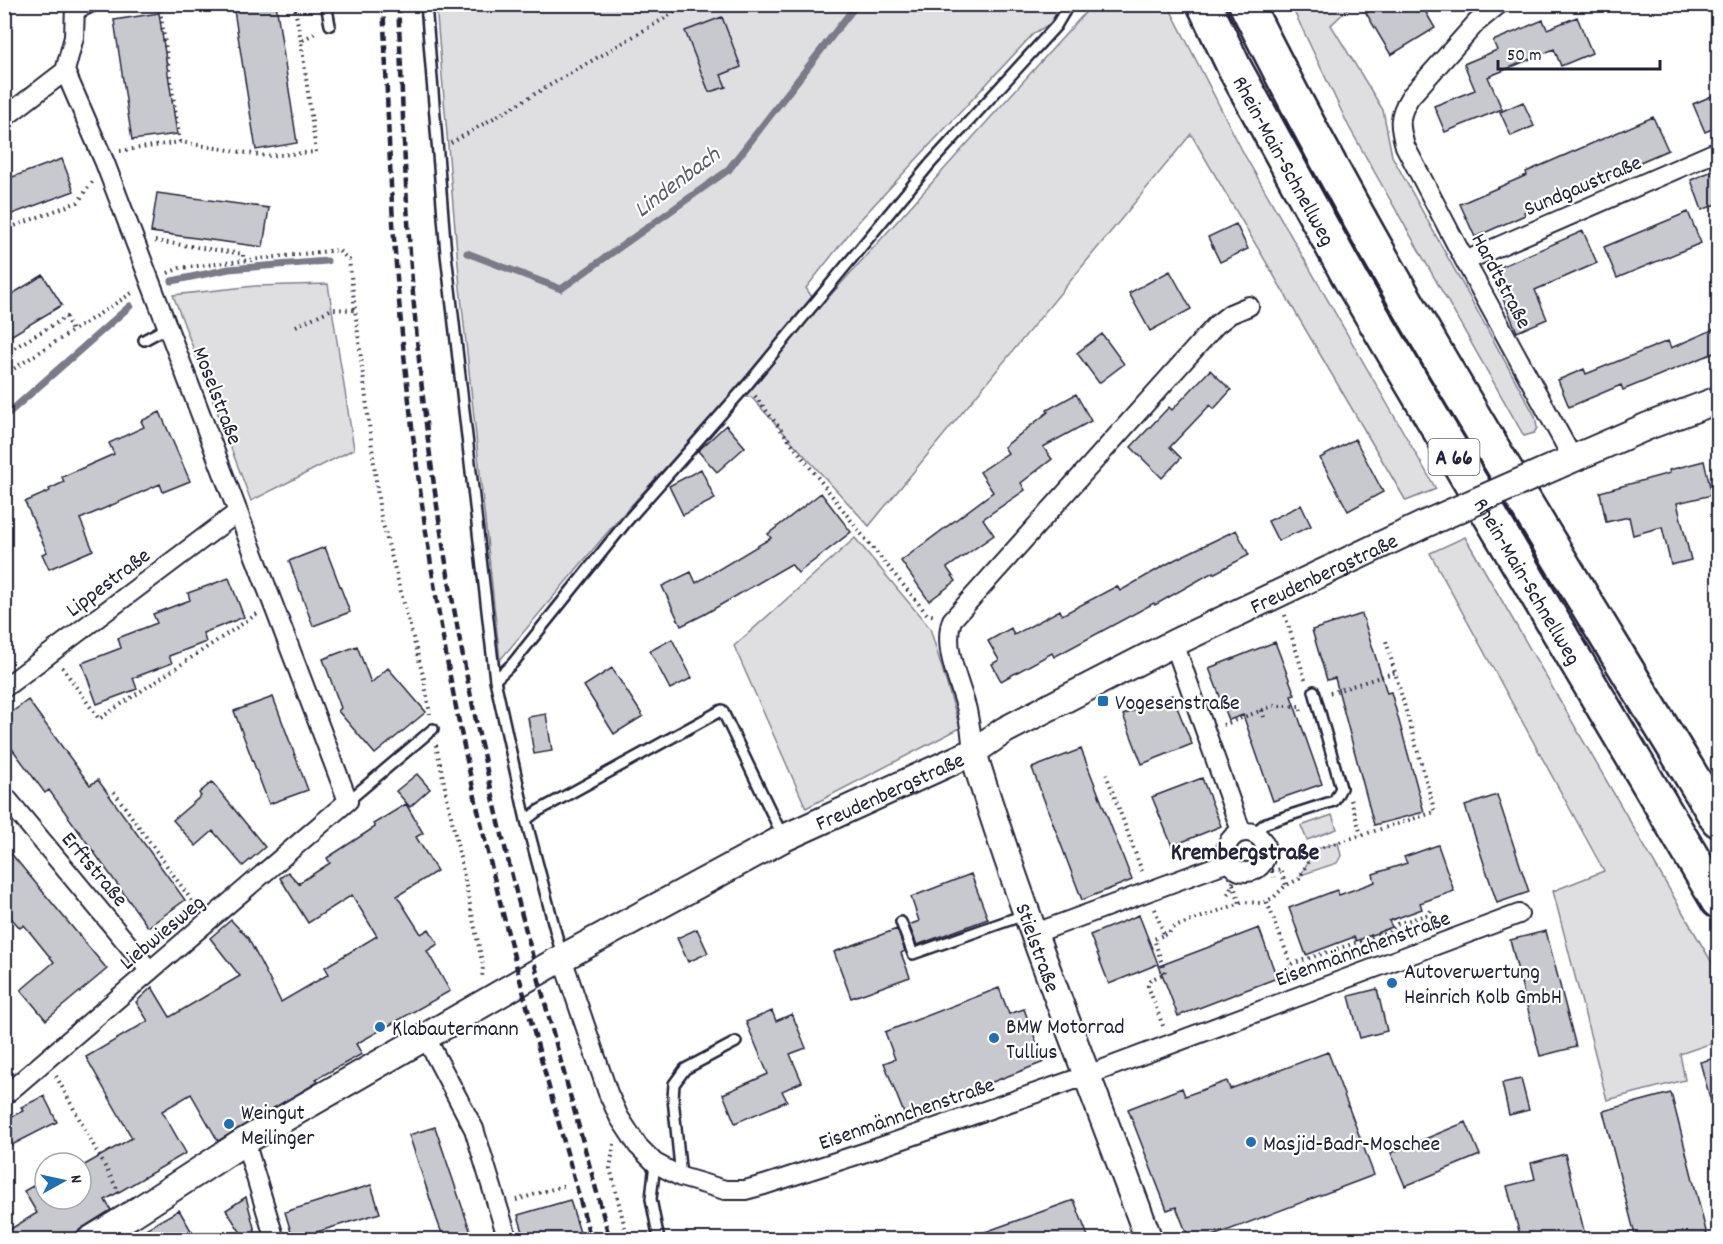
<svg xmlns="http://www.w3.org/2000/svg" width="1723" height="1244" font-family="Dekko,sans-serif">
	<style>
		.green { fill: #dfdfe2; stroke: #80808e; stroke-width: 1.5; fill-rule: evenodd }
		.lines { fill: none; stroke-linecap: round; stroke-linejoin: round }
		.stream { stroke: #7a7a88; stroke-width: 7 }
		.building { fill: #c8c8cf; stroke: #22223b; stroke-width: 1.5 }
		.lane-casing { stroke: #22223b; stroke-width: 14 }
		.street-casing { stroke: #22223b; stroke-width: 22 }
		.secondary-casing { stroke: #22223b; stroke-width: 30 }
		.highway-casing { stroke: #22223b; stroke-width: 38 }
		.path { stroke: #22223b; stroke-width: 4; stroke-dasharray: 1.5 4.5; stroke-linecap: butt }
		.lane { stroke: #fff; stroke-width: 9 }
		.street { stroke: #fff; stroke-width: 18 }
		.secondary { stroke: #fff; stroke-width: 26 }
		.highway { stroke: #fff; stroke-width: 33 }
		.rail { stroke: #22223b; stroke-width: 4.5; stroke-dasharray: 9 4.5; stroke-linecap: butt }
		.secondary-bridge-casing { stroke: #22223b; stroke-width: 30; stroke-linecap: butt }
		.secondary-bridge { stroke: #fff; stroke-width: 26 }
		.poi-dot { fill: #1f6fb2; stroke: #fff; stroke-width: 2 }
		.labels { text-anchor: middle; stroke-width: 4.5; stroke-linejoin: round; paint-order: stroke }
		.shield { fill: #fff; stroke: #646476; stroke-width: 1.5 }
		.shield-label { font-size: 21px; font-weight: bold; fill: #22223b }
		.street-label { font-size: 22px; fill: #22223b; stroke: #fff }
		.poi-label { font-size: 22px; fill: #22223b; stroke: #fff; text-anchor: start }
		.water-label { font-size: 24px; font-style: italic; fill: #5c5c6f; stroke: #fff }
		.neighbourhood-label { font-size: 24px; font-weight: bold; fill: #22223b; stroke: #fff }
	</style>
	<rect width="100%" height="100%" fill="#fff"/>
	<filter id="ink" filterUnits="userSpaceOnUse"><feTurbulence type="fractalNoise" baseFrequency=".0167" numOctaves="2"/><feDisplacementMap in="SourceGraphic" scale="12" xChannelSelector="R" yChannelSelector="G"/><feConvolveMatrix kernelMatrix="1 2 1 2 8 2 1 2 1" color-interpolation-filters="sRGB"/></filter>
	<g filter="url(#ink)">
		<path class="green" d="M436,5H1081L1034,33L860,220L806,288L819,308L1092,5H1168L1244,154L1436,489L1406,501L1191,134L869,526L751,397H741L735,391L617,521L500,660L460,287ZM773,108L776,112L730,173L728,167Z
			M1291,5H1352L1331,25L1383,110L1392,156L1535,416L1537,428L1534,433L1524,436L1349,127Z
			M328,284L354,449L251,501L173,295L255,286Z
			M1465,537L1718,973V1041L1680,1054L1685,1080L1607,1100L1553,891L1604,871L1430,553Z
			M855,538L930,628L960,728L806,808L734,646Z
			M1332,815L1337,829L1307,840L1301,826Z
			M1338,842L1341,856L1337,863L1301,875L1314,850Z"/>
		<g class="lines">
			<path class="stream" d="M467,253L561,289L727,171L857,4
				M172,281L229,269L327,261
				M4,417L130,306"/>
		</g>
		<path class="building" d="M233,4H276L297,143L256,150Z
			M1380,4H1421L1435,28L1391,55L1366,13Z
			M159,13L177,134L132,140L114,20Z
			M722,17L741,67L721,75L726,87L709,92L685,31Z
			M1577,17L1592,53L1561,66L1554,49L1488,77L1502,109L1445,132L1434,106L1475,90L1464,64L1497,50L1493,41L1543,20L1547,29Z
			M1719,93V126L1705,132L1693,104Z
			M1523,102L1534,126L1511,136L1500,112Z
			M1653,117L1668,150L1524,212L1525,215L1475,237L1460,204L1527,175L1526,172Z
			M62,159L74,191L4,217V180Z
			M1719,168V203L1702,210L1691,180Z
			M157,193L269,208L263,247L151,232Z
			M1688,212L1701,243L1617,278L1604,247Z
			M1236,224L1248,249L1220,262L1208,237Z
			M1583,231L1597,263L1535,290L1547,319L1517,332L1491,271Z
			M1170,271L1191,309L1150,331L1129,293Z
			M43,275L62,305L4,340V299Z
			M1719,327V351L1623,390L1621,385L1569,407L1558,380L1584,369L1586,374L1668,341L1671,348Z
			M1102,334L1124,364L1099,383L1077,353Z
			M1210,370L1231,390L1214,409L1210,405L1170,447L1181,458L1162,478L1131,447L1169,407L1172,410Z
			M1076,394L1091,421L1043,447L1052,459L1021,483L1025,490L983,519L994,535L947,568L956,581L929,601L901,561L993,492L980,472L1008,453L1004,447L1048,412L1047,410Z
			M160,412L190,481L163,492L160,484L80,519L93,550L49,569L42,554L47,552L25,502L50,491L49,489L64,482L62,477L114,454L109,443L144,427L141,421Z
			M726,425L745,447L717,472L698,451Z
			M1355,439L1383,492L1348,511L1320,458Z
			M1704,461L1712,495L1677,503L1691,560L1671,565L1662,527L1633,535L1629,517L1606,522L1600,492L1670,473L1669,470Z
			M701,469L715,499L683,515L669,486Z
			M821,493L851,532L798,573L791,564L705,614L681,626L662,586L691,572L696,583L771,538L768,534Z
			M1301,505L1311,526L1278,541L1268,521Z
			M1236,530L1249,555L1213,574V572L1155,605L1154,603L1054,657L1052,653L1001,681L992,664L999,660L988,641L1011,628L1014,635L1060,610L1062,615L1117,586L1120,591L1174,560Z
			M325,547L350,612L313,626L289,561Z
			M229,578L244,617L203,633L206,642L169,656L172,663L133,678L137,689L97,704L82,663L121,648L118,638L157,623L153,614L190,600L188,593Z
			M1362,614L1387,693L1391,692L1424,812L1374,825L1335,678L1327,680L1312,630Z
			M672,639L692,678L670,689L650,651Z
			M1275,642L1295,695L1291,696L1322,784L1273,801L1243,715L1229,720L1209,668Z
			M357,646L371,683L388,668L426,712L375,754L338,711L341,708L323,659Z
			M612,668L643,716L614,734L584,686Z
			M1172,695L1192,744L1142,764L1123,715Z
			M273,697L308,790L269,804L234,711Z
			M28,700L90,785L98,780L185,900L148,927L49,790L45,793L4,738V718Z
			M546,714L552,751L534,754L528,717Z
			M1081,749L1132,880L1082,900L1032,768Z
			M417,774L430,789L410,807L396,791Z
			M1202,778L1221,826L1172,846L1152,797Z
			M212,782L265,847L243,866L213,831L196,846L173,820L201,796L199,793Z
			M1497,795L1529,892L1497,903L1465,806Z
			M406,804L423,833L416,837L437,871L397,896L421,934L429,929L438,944L427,951L450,991L356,1044L362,1054L316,1079L318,1082L218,1141L191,1094L162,1111L186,1153L105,1200L111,1210L82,1228L77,1232L75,1239H4V1233L37,1213L24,1191L45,1179V1199H81V1167L132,1138L86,1057L148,1021L136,1002L152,987L170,1017L240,976L210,938L231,920L248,938L281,1002L329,974L325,967L377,936L352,895L308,923L280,878L288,872L300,885L299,883L330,863L327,858L375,827L373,824Z
			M4,845L107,969L46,1020L21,990L54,962L24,925L20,928L4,910Z
			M1438,845L1454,891L1420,903L1422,909L1389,921L1392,927L1356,941L1354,937L1306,955L1289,908L1337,890L1339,895L1375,882L1373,874L1407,863L1404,857Z
			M971,874L988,919L917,945L909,925L919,921L911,897Z
			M1139,915L1158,964L1109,984L1090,935Z
			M1259,928L1277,978L1178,1016L1159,966Z
			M697,929L708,953L688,962L677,938Z
			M897,929L905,951L901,953L910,977L851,998L834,952Z
			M1546,931L1576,1047L1540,1056L1510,940Z
			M999,988L1009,1014L1024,1009L1044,1062L905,1116L884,1063L895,1059L885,1032Z
			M1377,989L1387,1031L1360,1038L1349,996Z
			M772,1011L776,1021L792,1014L806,1048L790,1054L802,1082L782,1091L787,1101L735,1123L723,1094L768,1074L746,1022Z
			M1328,1052L1374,1175L1205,1239H1189L1176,1207L1167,1210L1128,1109L1182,1088L1185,1096L1227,1081L1230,1089Z
			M1719,1057V1109H1713L1700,1062Z
			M1521,1079L1529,1110L1509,1115L1502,1083Z
			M1671,1093L1708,1239H1636L1603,1111Z
			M44,1096L57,1122L4,1149V1120L23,1111L21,1107Z
			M1466,1122L1480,1155L1405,1186L1391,1153Z
			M435,1127L453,1180L473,1239H444L437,1220L409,1135Z
			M1565,1154L1586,1239H1521L1507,1186L1535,1179L1531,1163Z
			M371,1185L380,1213L293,1239L285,1212Z
			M246,1197L257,1239H245L226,1210Z
			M570,1200L582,1239H525L518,1215Z
			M1074,1200L1089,1239H971V1237Z
			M179,1210L196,1239H128Z"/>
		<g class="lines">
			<defs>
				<path id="lane" d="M326,4L330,25
					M426,4L446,254L495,680L526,820L562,956
					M75,15L97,4
					M144,340L168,327
					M495,680L513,663L627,521L747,385L930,164L1056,26L1069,4
					M348,801L433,729
					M526,820L538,811L722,710L783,837
					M1254,833L1266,823L1334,801L1341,788L1314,691
					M901,922L913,954L1024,915
					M655,1163L651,1199L659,1240
					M681,1177L673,1098L674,1084L685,1069L736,1042"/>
				<path id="street" d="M1499,4L1476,23L1410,97C1398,116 1399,125 1405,146L1465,261L1573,459
					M4,118L65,71
					M1465,261L1718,151
					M1174,643L1241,831
					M4,688L238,512
					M973,752C972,738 970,724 967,710C960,683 942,648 952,620L1216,325L1230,314L1249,306
					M4,795L150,971
					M1226 852a20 20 0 1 1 40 0a20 20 0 1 1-40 0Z
					M1033,934L1228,862
					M562,958L608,1093L619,1117L638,1146L655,1163L681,1177L725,1190H745L764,1185L863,1153L1088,1075L1519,914
					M426,1038L474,1129L508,1240
					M4,1096L348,801L105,163L65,71L74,37L75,4
					M245,1141L275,1240"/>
				<g id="secondary">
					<path d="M1556,466L1648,426L1718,400"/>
					<path id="s1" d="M973,752C1023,917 1089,1077 1149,1240"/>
					<path id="s2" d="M90,1240L131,1215L245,1141L562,958L784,838L973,752L1005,730L1174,643L1425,524"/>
				</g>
				<g id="highway">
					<path id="s3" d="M1204,4L1235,69L1352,282L1718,901"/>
					<path d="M1246,4C1386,286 1556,551 1718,820"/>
				</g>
			</defs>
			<use href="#lane" class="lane-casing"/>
			<use href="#street" class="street-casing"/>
			<use href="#secondary" class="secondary-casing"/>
			<use href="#highway" class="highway-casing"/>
			<path class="path" d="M159,4L180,142
				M294,4L301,41
				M451,143L677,11
				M120,151L180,142L266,156L316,152L301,41L317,32
				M4,230L78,202L93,181
				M155,241L243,254V260
				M168,273L180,268L338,250L349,260L380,513L424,679L430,714
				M296,326L332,309L354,310
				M4,354L66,317L72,331
				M4,375L135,291
				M755,396L863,536L927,614L935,616
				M1285,615L1305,679
				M62,667L99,719L257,614
				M1330,693L1396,672
				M1262,710L1264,717
				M1223,725L1273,706H1300L1302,714
				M436,745L483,966L482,979
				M1106,774L1143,874
				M114,792L197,908
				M1351,800L1361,835
				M1263,863L1272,871L1281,869L1286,886
				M1272,871L1274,877
				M1233,884L1240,903
				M1228,894L1234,880
				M1267,902L1291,964
				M1155,909L1164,935L1154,939L1165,973L1150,980L1148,986L1163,1026
				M1164,935L1169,933L1172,928L1243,902L1261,903L1273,898L1285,886L1299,879L1314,850L1435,812L1386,641
				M1277,983L1291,964L1389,932L1397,924L1429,914L1433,907
				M56,1076L121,1196
				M614,1144L610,1168L628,1240
				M516,1200L566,1185"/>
			<use href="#lane" class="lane"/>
			<use href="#street" class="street"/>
			<use href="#secondary" class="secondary"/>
			<use href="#highway" class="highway"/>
			<path class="rail" d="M383,4C387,82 389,160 394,238C403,364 418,490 439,614C474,826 534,1032 591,1240
				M398,4C402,82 404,160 409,238C417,364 432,490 455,614C493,826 553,1032 610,1240"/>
			<defs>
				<path id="secondary-bridge" d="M1425,524L1556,466"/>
			</defs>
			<use href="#secondary-bridge" class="secondary-bridge-casing"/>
			<use href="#secondary-bridge" class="secondary-bridge"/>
		</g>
	</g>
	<g class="poi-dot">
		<rect x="1097" y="695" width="12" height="12" rx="3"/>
		<circle cx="1392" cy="983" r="6"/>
		<circle cx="380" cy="1027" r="6"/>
		<circle cx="994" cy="1038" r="6"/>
		<circle cx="229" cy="1124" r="6"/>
		<circle cx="1251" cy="1142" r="6"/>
	</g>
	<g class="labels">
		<rect class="shield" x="1428.5" y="439" width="51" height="36" rx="4.5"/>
		<g class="shield-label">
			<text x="1454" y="464">A 66</text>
		</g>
		<g class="street-label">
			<text dy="8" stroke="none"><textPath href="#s3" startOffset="176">Rhein-Main-Schnellweg</textPath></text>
			<text transform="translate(1582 184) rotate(-23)" y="8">Sundgaustraße</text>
			<text transform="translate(1503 280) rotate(62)" y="8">Hardtstraße</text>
			<text transform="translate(219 395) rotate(69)" y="8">Moselstraße</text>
			<text dy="8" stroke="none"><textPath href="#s2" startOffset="1404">Freudenbergstraße</textPath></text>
			<text dy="8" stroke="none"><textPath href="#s3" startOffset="662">Rhein-Main-Schnellweg</textPath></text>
			<text transform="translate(107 581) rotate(-37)" y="8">Lippestraße</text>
			<text dy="8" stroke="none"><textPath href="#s2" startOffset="918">Freudenbergstraße</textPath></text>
			<text transform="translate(96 868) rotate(50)" y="8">Erftstraße</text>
			<text transform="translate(161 931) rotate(-40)" y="8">Liebwiesweg</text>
			<text dy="8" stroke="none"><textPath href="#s1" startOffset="206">Stielstraße</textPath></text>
			<text transform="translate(1362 947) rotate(-20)" y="8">Eisenmännchenstraße</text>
			<text transform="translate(906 1112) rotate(-19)" y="8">Eisenmännchenstraße</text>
		</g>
		<g class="poi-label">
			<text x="1115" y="709">Vogesenstraße</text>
			<text x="1404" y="978">Autoverwertung<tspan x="1404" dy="25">Heinrich Kolb GmbH</tspan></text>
			<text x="1006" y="1033">BMW Motorrad<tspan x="1006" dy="25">Tullius</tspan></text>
			<text x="392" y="1035">Klabautermann</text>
			<text x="241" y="1119">Weingut<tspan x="241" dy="25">Meilinger</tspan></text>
			<text x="1263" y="1150">Masjid-Badr-Moschee</text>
		</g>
		<g class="water-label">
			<text transform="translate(676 181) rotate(-37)" y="8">Lindenbach</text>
		</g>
		<g class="neighbourhood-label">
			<text x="1245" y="859">Krembergstraße</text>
		</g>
	</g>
	<rect width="1723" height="1244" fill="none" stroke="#fff" stroke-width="24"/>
	<rect x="12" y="12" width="1699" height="1220" fill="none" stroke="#22223b" stroke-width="2" filter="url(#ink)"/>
	<g transform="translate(63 1181) rotate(82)"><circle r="28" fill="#ffffff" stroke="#a7a7b1" stroke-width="1.5"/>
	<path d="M0-4.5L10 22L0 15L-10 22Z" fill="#1f6fb2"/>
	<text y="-9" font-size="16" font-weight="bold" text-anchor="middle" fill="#22223b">N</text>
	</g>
	<path d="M1498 60v9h162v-9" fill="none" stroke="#22223b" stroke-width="3"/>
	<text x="1507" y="60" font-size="18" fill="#22223b" stroke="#ffffff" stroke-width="4.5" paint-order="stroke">50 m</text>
</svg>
